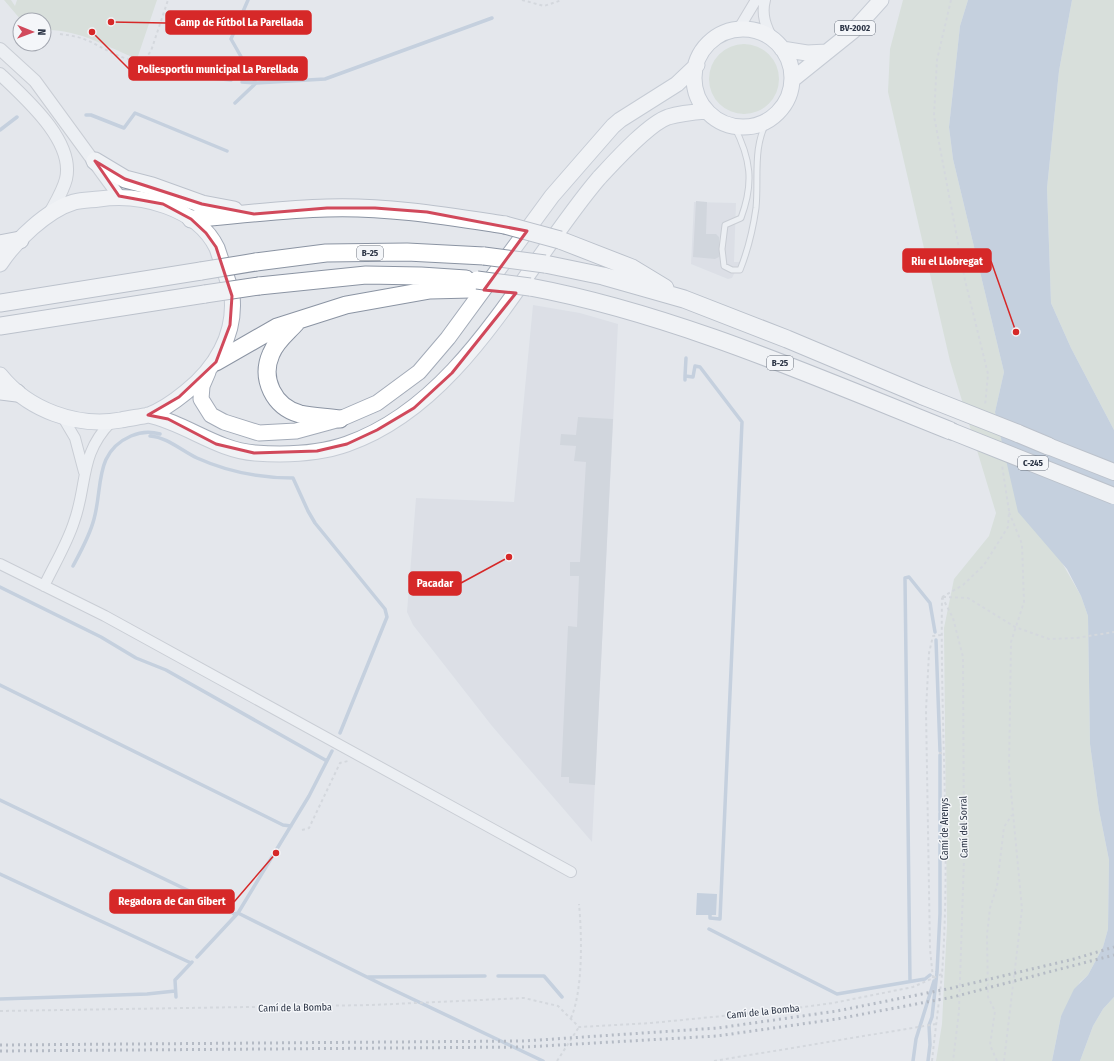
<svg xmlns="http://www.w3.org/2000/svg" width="1114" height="1061" font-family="'Fira Sans Condensed',sans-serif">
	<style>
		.built { fill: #d2d6de }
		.green { fill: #c9d6c5 }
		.water { fill: #9fb4cc }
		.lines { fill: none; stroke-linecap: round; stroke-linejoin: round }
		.stream { stroke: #9fb4cc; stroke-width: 3.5 }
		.building { fill: #bbc0ca }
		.service-casing { stroke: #a9aeb7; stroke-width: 7 }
		.minor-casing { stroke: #a9aeb7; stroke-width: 12 }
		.tertiary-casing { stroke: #a9aeb7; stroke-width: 14 }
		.primary-casing { stroke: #a3abb8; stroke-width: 17 }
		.trunk-casing { stroke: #8b94a3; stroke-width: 18 }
		.motorway-casing { stroke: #8b94a3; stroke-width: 19 }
		.path { stroke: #c2c5cb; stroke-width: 2; stroke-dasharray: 3 3; stroke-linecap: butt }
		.service { stroke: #f7f8fa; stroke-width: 5 }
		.minor { stroke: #f7f8fa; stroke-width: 10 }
		.tertiary { stroke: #f7f8fa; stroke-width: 12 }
		.primary { stroke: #fff; stroke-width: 15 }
		.trunk { stroke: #fff; stroke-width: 16 }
		.motorway { stroke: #fff; stroke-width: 17 }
		.rail { stroke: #7d8696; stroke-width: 3; stroke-dasharray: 2 4; stroke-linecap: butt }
		.trunk-bridge-casing { stroke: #8b94a3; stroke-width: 18; stroke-linecap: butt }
		.motorway-bridge-casing { stroke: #8b94a3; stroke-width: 19; stroke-linecap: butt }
		.trunk-bridge { stroke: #fff; stroke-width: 16 }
		.motorway-bridge { stroke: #fff; stroke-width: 17 }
		.marked { fill: none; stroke: #d1495b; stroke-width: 3; stroke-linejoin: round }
		.labels { text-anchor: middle; stroke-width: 3; stroke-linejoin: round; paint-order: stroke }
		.shield { fill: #f4f6f9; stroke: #676e7b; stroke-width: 1 }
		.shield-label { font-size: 9px; font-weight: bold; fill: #2b3445 }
		.street-label { font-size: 10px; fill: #2b3445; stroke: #f4f6f9 }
		.leader { fill: none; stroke: #d62828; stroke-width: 1.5 }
		.callout-dot { fill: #d62828; stroke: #f4f6f9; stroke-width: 1.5 }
		.callout { fill: #d62828; stroke: #d62828; stroke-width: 1.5 }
		.callout-label { font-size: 11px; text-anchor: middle; font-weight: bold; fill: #fff }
	</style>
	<rect width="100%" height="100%" fill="#e4e7ec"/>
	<path class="built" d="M694,202L736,203L734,262H740L732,278L728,279L691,264Z
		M533,305L580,313L618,324L592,842L492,726L413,625L407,612L416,498L514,502Z"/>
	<path class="green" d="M4,0H11L15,6L17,0H157L137,59C108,47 78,29 45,30L48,33L44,32V20H21Z
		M903,0H968L960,26L949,127L953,159L1004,372L995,412L1061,561L1081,596L1088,616L1090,744L1099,810L1109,860L1108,929L1103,947L1088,975L1080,982L1061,1016L1052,1061H936L942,1024L947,925L944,628L954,579L989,536L996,513L950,361L888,92L890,49Z
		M1072,0H1114V430L1071,348L1051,303L1047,188L1059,71Z
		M709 79a35 35 0 1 1 70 0a35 35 0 1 1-70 0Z
		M1114,997V1061H1080L1093,1026L1103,1009Z"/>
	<path class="water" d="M968,0H1072L1059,71L1047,188L1051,303L1071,348L1114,430V997L1103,1009L1093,1026L1080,1061H1052L1061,1016L1074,989L1088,975L1103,947L1108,929L1109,860L1099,810L1090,744L1088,616L1081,596L1067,569L1018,512L995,412L1004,372L953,159L949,127L960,26Z
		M697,893L717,894L716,915H696Z"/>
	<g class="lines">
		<path class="stream" d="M152,63L201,77L231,80
			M242,82L256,83L325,79L492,18
			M235,103L256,83L231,39L248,0
			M86,115H91L124,128L135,113L227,151
			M0,130L17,117
			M685,376L686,358
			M685,380V376L693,377L695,366L700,367L742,422L720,919L710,918V915
			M150,436C167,437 182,451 197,458C228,472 259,478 293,478L308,511L315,523L385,609L387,617L340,733
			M73,566C81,551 90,535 94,519C103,487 94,452 131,436C140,432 150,431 160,434
			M0,587L101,637L136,658L166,670L327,761
			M936,640L940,751
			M0,685L283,825L291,826
			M0,800L231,911L234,914L238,913L383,985L543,1061
			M940,811V755
			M0,874L191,963
			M709,929L837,994L925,979L930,975
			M197,957L238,913L309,796L332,751
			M498,976H544L562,997
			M368,977L485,976
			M910,981L905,578L909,577L930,603L935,632
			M176,997L175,980L192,962
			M0,999L147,994L175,991
			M913,1061L916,1039L934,981
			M928,1061L930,1045L929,1025L932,1017L937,972L940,914V813"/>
	</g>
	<path class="building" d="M696,201L707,202L706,234H716L719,237V257L715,259L693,257Z
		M578,417L613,419L595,785L569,783V777H561L568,626L577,627L579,576H570V562H580L586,462L574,461L576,446L560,445L561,434L576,435Z"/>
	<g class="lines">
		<defs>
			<path id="service" d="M734,126C751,159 754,183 741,218L725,225L722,249L724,266L732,270H740C748,250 753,229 756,208C759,179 752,146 768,120"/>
			<path id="minor" d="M765,0C761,15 766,27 773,40
				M738,30L756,0
				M62,416L75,438L84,472
				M0,564L105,616L571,872
				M44,586C54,565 67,544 74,522C88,483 79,455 111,422"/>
			<path id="tertiary" d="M0,49L35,81L119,196
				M0,74C25,98 75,141 66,179C63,191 56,202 50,213"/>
			<path id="primary" d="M694 78a49 49 0 1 1 98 0a49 49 0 1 1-98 0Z
				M782,49L807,53L827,52
				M792,80L853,31L881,0
				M0,264C15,241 47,210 74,202C82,200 91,200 99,199C140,193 197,207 217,248C220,257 223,266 226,275C228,282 231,289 232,296C236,335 215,369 186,392C175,401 163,410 149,415C140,417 130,418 121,420C77,428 28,410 0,375
				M208,372L202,386L201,399L211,415L224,422L259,433L296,431L340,419L377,403L419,372L448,338L552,196L613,126L620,120L677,84L697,65
				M148,415C186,423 216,450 255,453C284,455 319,454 347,444C464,403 523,267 599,178C614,162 648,124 668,117C681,113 694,112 707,111"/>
			<path id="trunk" d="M1048,446L1114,472"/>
			<path id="motorway" d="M95,161L125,179L152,186L202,204L234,210
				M191,219C237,215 282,209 327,208C387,206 446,216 505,225
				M560,240L632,268L665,288
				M0,244L20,240
				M256,262L326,253L407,252L484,256
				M545,264L603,276L684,299L787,339L923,396
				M259,286L366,275L421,276L466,279
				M530,287C674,314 816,377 951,431
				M0,303L201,271
				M296,323C287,333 276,341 271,354C260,379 274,407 300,414C313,417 327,417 340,419
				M0,326L205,294
				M216,362L277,327L346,305L430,290L471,289
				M0,391L17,393
				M1017,433L1048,446"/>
		</defs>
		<use href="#service" class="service-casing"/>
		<use href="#minor" class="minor-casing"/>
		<use href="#tertiary" class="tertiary-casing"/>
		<use href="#primary" class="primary-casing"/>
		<use href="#trunk" class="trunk-casing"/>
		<use href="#motorway" class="motorway-casing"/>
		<path class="path" d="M522,0L544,6L562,0
			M951,0L937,60L934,116L965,280L988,374L985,406
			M60,34C67,35 74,36 81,38C102,45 121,63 144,60L151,51L168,0
			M942,597L963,585L984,565L1008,527L1009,511L1002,465
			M942,597L953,618L963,657L964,858L959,1011L953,1061
			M943,597L968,598L1015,627L1049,639L1076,638L1114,632
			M939,753H943
			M940,812L945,811
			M302,830L309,828L340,763L348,761
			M933,978L930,949L926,710L929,653L933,636L941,635
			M0,1011L372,1005L524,998L558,1006L579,1027L651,1023L774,1011L833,1003L913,987L942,974
			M571,1018C583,990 582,936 579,904
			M557,1061L579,1027
			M714,1061L936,1024
			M932,1061C935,1032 939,1003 942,974C951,849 940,723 942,598
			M997,1061L990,1045L995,1011L988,997L987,935L990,908L997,886L1004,827L1012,815
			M1004,1061L1022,909L1009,770L1011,642L1024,602L1022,544L1009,512"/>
		<use href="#service" class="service"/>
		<use href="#minor" class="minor"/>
		<use href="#tertiary" class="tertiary"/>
		<use href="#primary" class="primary"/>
		<use href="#trunk" class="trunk"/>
		<use href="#motorway" class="motorway"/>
		<path class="rail" d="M0,1045L524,1041L718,1028L837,1011L952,988L1074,959L1114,947
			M0,1051L525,1047L717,1036L837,1019L953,997L1114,955"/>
		<defs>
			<path id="trunk-bridge" d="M951,431L1114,496"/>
			<path id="motorway-bridge" d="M505,225L560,240
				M484,256L545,264
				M201,271L256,262
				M477,280L530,287
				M205,294L259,286
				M923,396L1017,433"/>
		</defs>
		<use href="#trunk-bridge" class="trunk-bridge-casing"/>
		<use href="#motorway-bridge" class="motorway-bridge-casing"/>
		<use href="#trunk-bridge" class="trunk-bridge"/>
		<use href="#motorway-bridge" class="motorway-bridge"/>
	</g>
	<path d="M0 0H1114V1061H0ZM95,161L125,179L202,204L254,214L327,208H375L427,212L527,231L484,290L516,293L452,373L414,408L377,430L347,444L317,451L254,453L216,444L168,419L148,415L179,397L216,362L230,325L232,296L216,247L206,233L191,219L163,204L119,196Z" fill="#e4e7ec" fill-opacity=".55" fill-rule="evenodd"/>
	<path class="marked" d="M95,161L125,179L202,204L254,214L327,208H375L427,212L527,231L484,290L516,293L452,373L414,408L377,430L347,444L317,451L254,453L216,444L168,419L148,415L179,397L216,362L230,325L232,296L216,247L206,233L191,219L163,204L119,196Z"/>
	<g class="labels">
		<g class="shield">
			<rect x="835" y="21" width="40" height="14" rx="3"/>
			<rect x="357" y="246" width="26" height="14" rx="3"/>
			<rect x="767" y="356" width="26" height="14" rx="3"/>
			<rect x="1018" y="456" width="30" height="14" rx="3"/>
		</g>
		<g class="shield-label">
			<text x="855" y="31">BV-2002</text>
			<text x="370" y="256">B-25</text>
			<text x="780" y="366">B-25</text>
			<text x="1033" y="466">C-245</text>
		</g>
		<g class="street-label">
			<text transform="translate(963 827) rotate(-91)" y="4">Camí del Sorral</text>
			<text transform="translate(944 829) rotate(-90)" y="4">Camí de Arenys</text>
			<text transform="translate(295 1007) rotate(-1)" y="4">Camí de la Bomba</text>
			<text transform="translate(763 1011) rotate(-6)" y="4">Camí de la Bomba</text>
		</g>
	</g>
	<path class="leader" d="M111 22L166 23M92 32L129 69M1016 332L991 261M509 557L461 583M276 853L234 902"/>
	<g class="callout-dot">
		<circle cx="111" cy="22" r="4"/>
		<circle cx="92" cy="32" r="4"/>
		<circle cx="1016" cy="332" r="4"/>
		<circle cx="509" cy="557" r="4"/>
		<circle cx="276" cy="853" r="4"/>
	</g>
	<g class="callout">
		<rect x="166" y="11" width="145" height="23" rx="4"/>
		<rect x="129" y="57" width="178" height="23" rx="4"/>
		<rect x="903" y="249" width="88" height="23" rx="4"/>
		<rect x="409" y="572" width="52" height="23" rx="4"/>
		<rect x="110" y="890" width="124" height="23" rx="4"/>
	</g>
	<g class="callout-label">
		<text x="239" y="26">Camp de Fútbol La Parellada</text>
		<text x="218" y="73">Poliesportiu municipal La Parellada</text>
		<text x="947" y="265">Riu el Llobregat</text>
		<text x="435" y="587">Pacadar</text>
		<text x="172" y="905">Regadora de Can Gibert</text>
	</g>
	<g transform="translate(32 32) rotate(91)"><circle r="19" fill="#f4f6f9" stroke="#a4a8b1"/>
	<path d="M0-3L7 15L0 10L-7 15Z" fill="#d1495b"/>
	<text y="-6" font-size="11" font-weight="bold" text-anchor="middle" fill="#2b3445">N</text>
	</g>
</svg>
